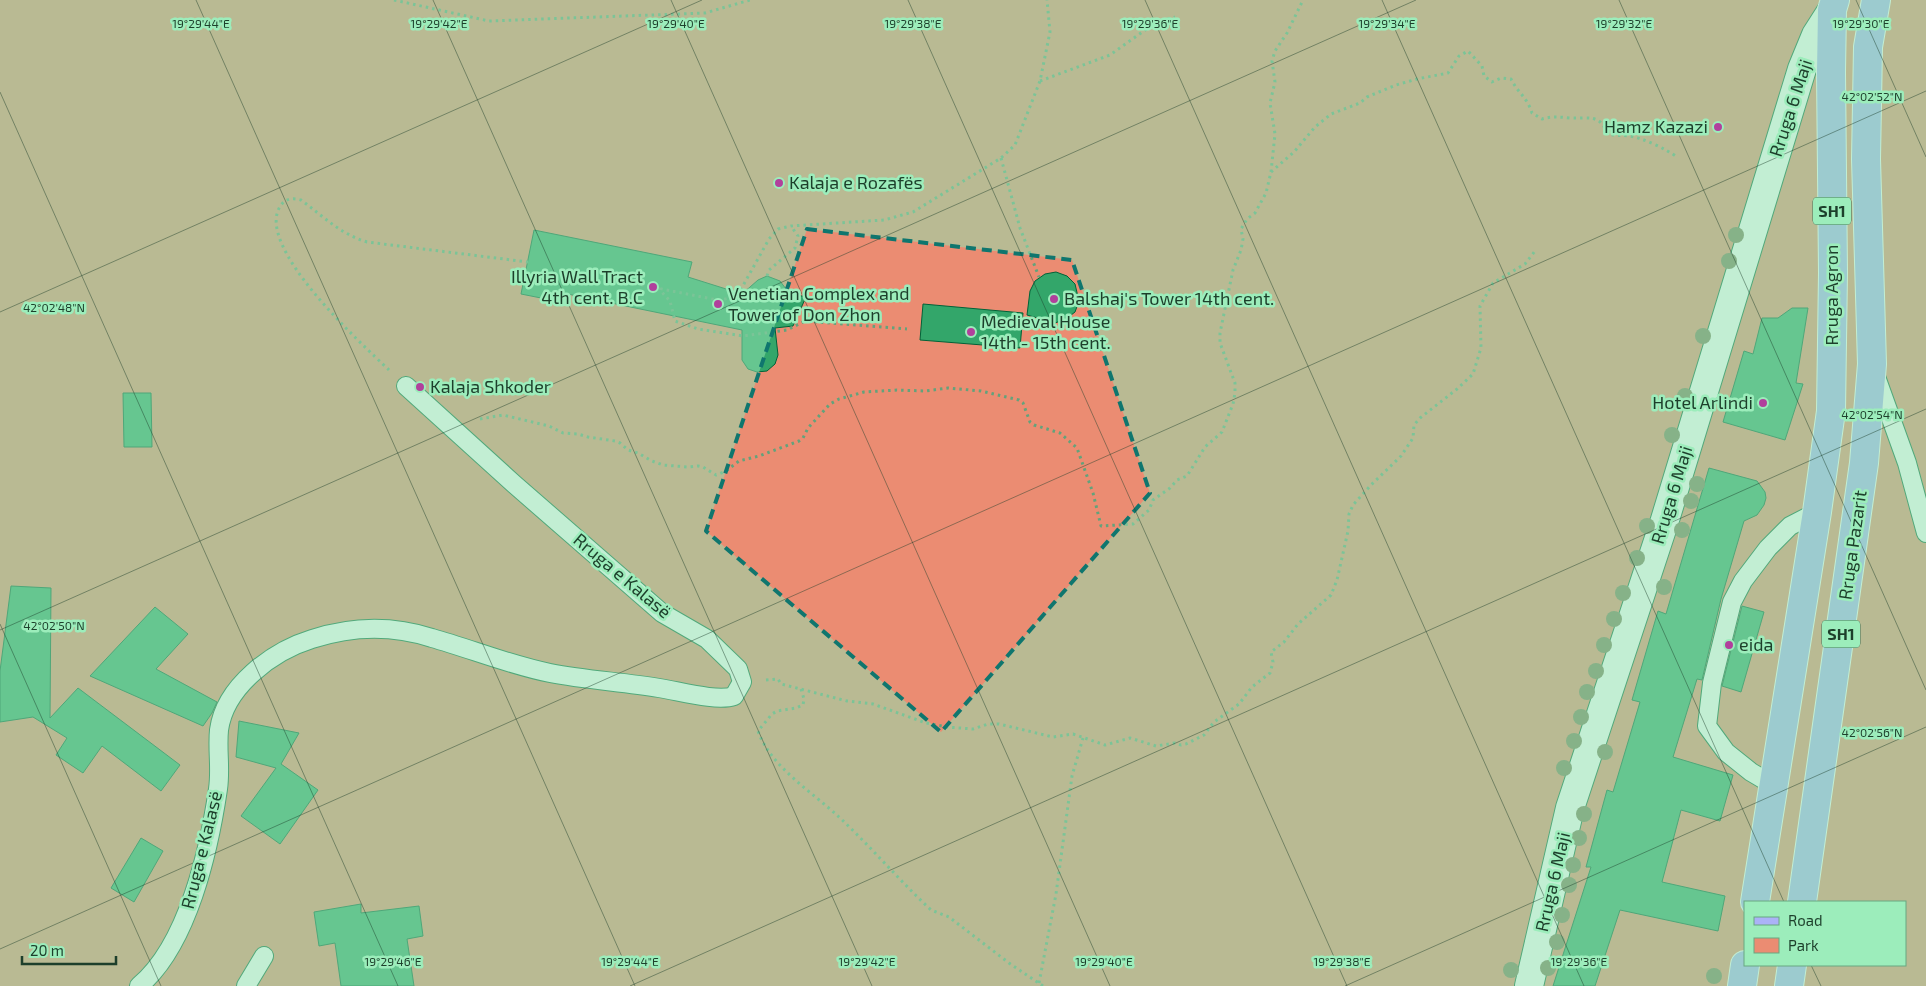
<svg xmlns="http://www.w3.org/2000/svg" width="1926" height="986" font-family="'Exo 2',sans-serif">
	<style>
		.green { fill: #eb8c72; fill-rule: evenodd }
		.building { fill: #33a66a; stroke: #006238 }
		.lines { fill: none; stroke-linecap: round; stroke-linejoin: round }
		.lane-casing { stroke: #06663b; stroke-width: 20 }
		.street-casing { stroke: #06663b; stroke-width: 30 }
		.primary-casing { stroke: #fff; stroke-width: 30 }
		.path { stroke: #63a27b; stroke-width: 3; stroke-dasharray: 2.5 4; stroke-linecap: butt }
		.lane { stroke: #fff; stroke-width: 18 }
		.street { stroke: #fff; stroke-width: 28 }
		.primary { stroke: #abb2f7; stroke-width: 28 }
		.tree { fill: #7a7a5a }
		.marked { fill: none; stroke: #0f766e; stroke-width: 4; stroke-dasharray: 10 6; stroke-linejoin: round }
		.ticks { fill: none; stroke: #1d3f2b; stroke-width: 1; stroke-opacity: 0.45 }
		.poi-dot { fill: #b1409c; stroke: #9cedbb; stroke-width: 2 }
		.labels { text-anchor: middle; stroke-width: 5; stroke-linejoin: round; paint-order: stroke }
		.shield { fill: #9cedbb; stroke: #437356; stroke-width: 1 }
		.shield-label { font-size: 16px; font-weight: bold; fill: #1d3f2b }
		.street-label { font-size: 18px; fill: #1d3f2b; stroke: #9cedbb }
		.poi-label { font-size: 18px; fill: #1d3f2b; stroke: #9cedbb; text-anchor: start }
		.ticks-label { font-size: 12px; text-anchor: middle; fill: #1d3f2b; stroke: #9cedbb; stroke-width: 5; stroke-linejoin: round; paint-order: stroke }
	</style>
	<rect width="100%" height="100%" fill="#8fe0ae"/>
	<path class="green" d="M0,0H1926V986H0ZM1745,902H1905V965H1745Z"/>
	<path class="building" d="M534,230L692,262L688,277L742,294L758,280L767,276L780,281L789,293L806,297L793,326L775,328L778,355L775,364L767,371L757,372L748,369L742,360V330L553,291L551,300L521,294Z
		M1056,272L1067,276L1075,284L1079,301L1075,312L1066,319L1055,323L1027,315L1030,291L1035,281L1045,274Z
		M923,304L1023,313L1020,348L920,340Z
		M1792,308H1808L1796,383L1803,384L1785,440L1723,422L1744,351L1753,354L1762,318H1778Z
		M123,393H151L152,447H124Z
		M1709,468L1757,481L1765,492L1766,498L1764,505L1757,515L1744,521L1721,599L1702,680L1697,679L1673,757L1733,775L1720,821L1681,810L1662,882L1725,896L1718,931L1620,910L1595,986H1553L1591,867H1586L1607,790L1613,792L1640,702L1632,700L1658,611L1666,614Z
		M11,586L51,588L50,718L78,688L180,765L161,791L102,746L83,773L56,755L67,738L33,717L0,722V671Z
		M1742,606L1764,612L1741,692L1722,686Z
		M155,607L188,634L156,669L217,702L212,713L203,726L90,676Z
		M239,721L299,733L281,764L318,790L280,844L241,816L276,768L236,757Z
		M141,838L163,851L134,902L111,888Z
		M361,904V913L419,906L423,936L407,939L414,986H341L335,943L319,946L314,912Z"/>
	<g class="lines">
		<defs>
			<path id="lane" d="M1875,374L1907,463L1926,533
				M1773,785L1751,772L1726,752L1707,726L1712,683L1732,602L1743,581L1768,548L1790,526L1817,512
				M139,986C188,945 209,850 218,789C221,769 217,750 219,730C225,686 273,651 312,639C352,626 392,625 432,638C471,649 510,665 550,673C586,680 623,682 659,688C679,691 717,702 734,696L742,682L738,669L707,639L662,613L514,484L406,386
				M246,986L264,956"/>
			<path id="street" d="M1529,986L1570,808L1664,523L1802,69L1816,35L1832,10"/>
			<path id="primary" d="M1755,902L1817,512L1831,411L1833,273L1831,72L1832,10L1835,0
				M1802,902L1864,463L1872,364L1866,159L1868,47L1876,0
				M1742,986L1745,965
				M1789,986L1792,965"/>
		</defs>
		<use href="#lane" class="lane-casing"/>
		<use href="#street" class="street-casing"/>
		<use href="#primary" class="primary-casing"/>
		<path class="path" d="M394,0L489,21L705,13L750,0
			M1040,81L1110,55L1155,23L1175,17
			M1001,158L1020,228L1039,277
			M1271,172L1294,152L1315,127L1331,114L1360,103L1367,97L1396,85L1417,79L1448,73L1459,56L1468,51L1482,66L1484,76L1492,82L1501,78L1511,79C1518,93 1527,97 1532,113L1542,119C1552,116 1560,117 1570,118C1589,119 1599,113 1608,134C1616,136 1621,135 1629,136C1641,137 1668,150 1677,157
			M767,276L769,270L795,248L798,236L791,226
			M622,281L717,300C727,299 733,298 740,291L769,239L778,229L791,226L884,220L913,212L1001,158L1015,145L1040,81L1050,32L1047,0
			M658,288L670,301L675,321L698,329L743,336L787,330L805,321L907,329
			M389,370C362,344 252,245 281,205C286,198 294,198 301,200C323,216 340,234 367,242L528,262
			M480,419L503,415L549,426L563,433L578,434L588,437L615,441L620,443L628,450L638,453L652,461L663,465L688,467L698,466L703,467L716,475L726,471L739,461L759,456L799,441L803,438L808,428L830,404L839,399L864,392L897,390L925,391L948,388L981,391L1019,400L1023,403L1030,422L1034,425L1060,433L1077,448L1093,493L1101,526L1133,524L1149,510L1153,500L1170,488L1177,480L1187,476L1205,447L1222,432L1233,404L1235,393V383L1220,343V333L1233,270L1241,250L1243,239L1241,229L1247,219L1255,213L1266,193L1271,172L1275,134L1270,103L1275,82L1272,61L1275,51L1287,33L1303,0
			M766,680L778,679L781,684L847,701L873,704L926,723L947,727L973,729L988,724H999L1053,737L1073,734L1105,745L1130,738L1156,746L1175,743L1181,745L1186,744L1204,735L1214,722L1239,704L1252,687L1270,673L1273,662L1271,652L1284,642L1298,624L1331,595L1337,580L1348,531L1349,514L1353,505L1371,485L1401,456L1413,438L1414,425L1420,418L1457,389L1473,374L1481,348L1480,306L1493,283L1525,264L1535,251
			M801,689L804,699L803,705L796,708L777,711L772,714L758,731C770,766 812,792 839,817C871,847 899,880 931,910L949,917L1009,963L1043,986
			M1039,983L1056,894L1072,776L1083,738"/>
		<use href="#lane" class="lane"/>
		<use href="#street" class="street"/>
		<use href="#primary" class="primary"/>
	</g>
	<g class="tree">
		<circle cx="1736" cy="235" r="8"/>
		<circle cx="1729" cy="261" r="8"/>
		<circle cx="1703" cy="336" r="8"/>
		<circle cx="1685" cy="396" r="8"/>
		<circle cx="1672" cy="435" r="8"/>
		<circle cx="1697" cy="484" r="8"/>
		<circle cx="1691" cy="501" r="8"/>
		<circle cx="1647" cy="526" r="8"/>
		<circle cx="1682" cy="530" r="8"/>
		<circle cx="1637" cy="558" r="8"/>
		<circle cx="1664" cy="587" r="8"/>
		<circle cx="1623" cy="593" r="8"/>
		<circle cx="1614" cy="619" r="8"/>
		<circle cx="1604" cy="645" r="8"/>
		<circle cx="1596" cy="671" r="8"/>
		<circle cx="1587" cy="692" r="8"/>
		<circle cx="1581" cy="717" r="8"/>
		<circle cx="1574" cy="741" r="8"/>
		<circle cx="1605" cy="752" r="8"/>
		<circle cx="1564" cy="768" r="8"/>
		<circle cx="1584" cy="814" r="8"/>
		<circle cx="1579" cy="838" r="8"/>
		<circle cx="1573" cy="865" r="8"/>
		<circle cx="1569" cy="885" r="8"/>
		<circle cx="1562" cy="915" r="8"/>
		<circle cx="1557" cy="942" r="8"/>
		<circle cx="1548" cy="968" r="8"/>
		<circle cx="1511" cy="970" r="8"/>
		<circle cx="1714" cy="976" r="8"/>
	</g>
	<path d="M0 0H1926V986H0ZM807,229L1072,260L1150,493L941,732L706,531Z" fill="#8fe0ae" fill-opacity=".55" fill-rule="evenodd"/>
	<path class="marked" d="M807,229L1072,260L1150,493L941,732L706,531Z"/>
	<path class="ticks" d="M196,0L635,986M433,0L872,986M671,0L1110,986M908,0L1347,986M1145,0L1584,986M1382,0L1784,902M1619,0L1926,690M1856,0L1926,157M0,92L398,986M0,312L702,0M0,624L161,986M0,630L1416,0M0,949L1926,91M1811,965L1821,986M630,986L1926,409M1345,986L1926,727"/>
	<g class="poi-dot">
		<circle cx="1718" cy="127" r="5"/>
		<circle cx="779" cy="183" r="5"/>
		<circle cx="653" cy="287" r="5"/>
		<circle cx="1054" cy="299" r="5"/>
		<circle cx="718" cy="304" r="5"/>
		<circle cx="971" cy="332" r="5"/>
		<circle cx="420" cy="387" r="5"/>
		<circle cx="1763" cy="403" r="5"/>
		<circle cx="1729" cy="645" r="5"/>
	</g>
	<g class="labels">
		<g class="shield">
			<rect x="1813" y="197.5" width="38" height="27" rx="4"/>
			<rect x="1822" y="620.5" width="38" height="27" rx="4"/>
		</g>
		<g class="shield-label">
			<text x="1832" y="217">SH1</text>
			<text x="1841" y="640">SH1</text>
		</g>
		<g class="street-label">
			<text transform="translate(1791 108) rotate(-72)" y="6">Rruga 6 Maji</text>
			<text transform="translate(1832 295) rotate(-90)" y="6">Rruga Agron</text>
			<text transform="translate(1672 495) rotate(-73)" y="6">Rruga 6 Maji</text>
			<text transform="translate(1853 545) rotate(-82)" y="6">Rruga Pazarit</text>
			<text transform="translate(622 576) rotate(40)" y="6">Rruga e Kalasë</text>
			<text transform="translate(202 850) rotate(-76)" y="6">Rruga e Kalasë</text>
			<text transform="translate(1553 882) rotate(-77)" y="6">Rruga 6 Maji</text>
		</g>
		<g class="poi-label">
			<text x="1708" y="133" text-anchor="end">Hamz Kazazi</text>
			<text x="789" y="189">Kalaja e Rozafës</text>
			<text x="643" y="283" text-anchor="end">Illyria Wall Tract<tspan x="643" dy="21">4th cent. B.C</tspan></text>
			<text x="728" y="300">Venetian Complex and<tspan x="728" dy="21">Tower of Don Zhon</tspan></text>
			<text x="1064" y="305">Balshaj's Tower 14th cent.</text>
			<text x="981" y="328">Medieval House<tspan x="981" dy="21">14th - 15th cent.</tspan></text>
			<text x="430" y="393">Kalaja Shkoder</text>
			<text x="1753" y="409" text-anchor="end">Hotel Arlindi</text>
			<text x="1739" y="651">eida</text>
		</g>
	</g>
	<g class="ticks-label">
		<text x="201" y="28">19°29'44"E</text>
		<text x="439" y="28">19°29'42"E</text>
		<text x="676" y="28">19°29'40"E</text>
		<text x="913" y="28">19°29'38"E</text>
		<text x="1150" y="28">19°29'36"E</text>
		<text x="1387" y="28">19°29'34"E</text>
		<text x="1624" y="28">19°29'32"E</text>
		<text x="1861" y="28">19°29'30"E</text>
		<text x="1872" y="101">42°02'52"N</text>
		<text x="54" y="312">42°02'48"N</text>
		<text x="1872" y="419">42°02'54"N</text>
		<text x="54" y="630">42°02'50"N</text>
		<text x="1872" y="737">42°02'56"N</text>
		<text x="393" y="966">19°29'46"E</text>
		<text x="630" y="966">19°29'44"E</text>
		<text x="867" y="966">19°29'42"E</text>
		<text x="1104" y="966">19°29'40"E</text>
		<text x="1342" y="966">19°29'38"E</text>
		<text x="1579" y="966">19°29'36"E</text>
	</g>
	<rect x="1744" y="901" width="162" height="65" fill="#9cedbb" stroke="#69a781"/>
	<rect x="1754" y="917" width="25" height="8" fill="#abb2f7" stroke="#69a781"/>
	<text x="1788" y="926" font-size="15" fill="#1d3f2b">Road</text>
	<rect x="1754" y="938" width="25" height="15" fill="#eb8c72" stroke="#69a781"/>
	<text x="1788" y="951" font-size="15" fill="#1d3f2b">Park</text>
	<path d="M22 956v8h94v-8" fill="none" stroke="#1d3f2b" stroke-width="2.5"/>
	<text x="30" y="956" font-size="15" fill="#1d3f2b" stroke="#9cedbb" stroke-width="4" paint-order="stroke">20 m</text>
</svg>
